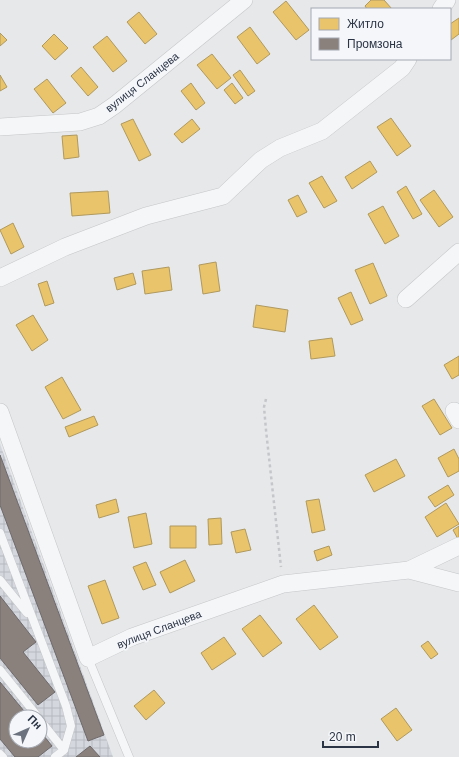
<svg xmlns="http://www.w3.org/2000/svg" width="459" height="757" font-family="Arial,sans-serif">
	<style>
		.industrial { fill: url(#industrial-grid); fill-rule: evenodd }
		.homes { fill: #e9c46a; stroke: #b0995f }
		.industry { fill: #8a817c; stroke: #6e6a6c }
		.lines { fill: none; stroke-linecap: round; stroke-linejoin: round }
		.lane-casing { stroke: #c4c6c8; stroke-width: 9 }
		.street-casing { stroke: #c4c6c8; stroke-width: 18 }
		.path { stroke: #c5c6ca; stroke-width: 2.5; stroke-dasharray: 3 3; stroke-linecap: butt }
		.lane { stroke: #f5f6f7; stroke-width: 8 }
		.street { stroke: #f5f6f7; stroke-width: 17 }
		.labels { text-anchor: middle; stroke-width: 4; stroke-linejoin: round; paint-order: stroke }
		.street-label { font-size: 11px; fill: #2b3445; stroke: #f4f6f9 }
	</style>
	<defs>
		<pattern id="industrial-grid" width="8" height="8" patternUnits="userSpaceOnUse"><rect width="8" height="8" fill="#d4d7dd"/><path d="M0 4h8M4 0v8" fill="none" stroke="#b6b9bf"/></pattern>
	</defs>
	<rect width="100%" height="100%" fill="#e6e8ea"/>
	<path class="industrial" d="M0,444L113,757H0ZM16,717H40V741H16Z"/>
	<path class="homes" d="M371,0H384L392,9H367L365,6Z
		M286,1L309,30L296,40L273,12Z
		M139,12L157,34L145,44L127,22Z
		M459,18V34L451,40L450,24Z
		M250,27L270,54L257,64L237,37Z
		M0,33L7,40L0,46Z
		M54,34L68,48L55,60L42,46Z
		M107,36L127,61L113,72L93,47Z
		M212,54L231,78L217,89L197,65Z
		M81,67L98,87L88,96L71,76Z
		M240,70L255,91L248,96L233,75Z
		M0,75L7,87L0,91Z
		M47,79L66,103L53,113L34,89Z
		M191,83L205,103L196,110L181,91Z
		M232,83L243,98L235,104L224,90Z
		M391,118L411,146L397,156L377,127Z
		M133,119L151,155L139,161L121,124Z
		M192,119L200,129L182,143L174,134Z
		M77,135L79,157L64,159L62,136Z
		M370,161L377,172L352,189L345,177Z
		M322,176L337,201L324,208L309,183Z
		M406,186L422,214L413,219L397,192Z
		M434,190L453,217L439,227L420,200Z
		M108,191L110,213L72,216L70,193Z
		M298,195L307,212L297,217L288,200Z
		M383,206L399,236L385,244L368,214Z
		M13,223L24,247L11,254L0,230Z
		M216,262L220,291L203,294L199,265Z
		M373,263L387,296L370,304L355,270Z
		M169,267L172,290L145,294L142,271Z
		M133,273L136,284L117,290L114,278Z
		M47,281L54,303L45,306L38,284Z
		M351,292L363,320L351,325L338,298Z
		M256,305L288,310L285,332L253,327Z
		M33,315L48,340L32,351L16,325Z
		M332,338L335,356L311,359L309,341Z
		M459,356V375L452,379L444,365Z
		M62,377L81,410L63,419L45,387Z
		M434,399L452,428L440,435L422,406Z
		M94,416L98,425L69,437L65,427Z
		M454,449L459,459V471L448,477L438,458Z
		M396,459L405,476L374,492L365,475Z
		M448,485L454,495L435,507L428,497Z
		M116,499L119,512L99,518L96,505Z
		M319,499L325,530L312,533L306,501Z
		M446,503L459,524L437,537L425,517Z
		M146,513L152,544L134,548L128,517Z
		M221,518L222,544L209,545L208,519Z
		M170,526H196V548H170Z
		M459,526V538L458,539L453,530Z
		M245,529L251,550L236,553L231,532Z
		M329,546L332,555L317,561L314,551Z
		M185,560L195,581L170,593L160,572Z
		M146,562L156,585L143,590L133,567Z
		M105,580L119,618L102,624L88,586Z
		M314,605L338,637L320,650L296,619Z
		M260,615L282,643L263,657L242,629Z
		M224,637L236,654L212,670L201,653Z
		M428,641L438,654L431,659L421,646Z
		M154,690L165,703L146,720L134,706Z
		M396,708L412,730L397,741L381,719Z"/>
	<path class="industry" d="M0,455L104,735L88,741L0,505Z
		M0,596L36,642L23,652L55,692L38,705L0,658Z
		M0,682L29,717H16V741H40V731L52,746L38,757H15L0,739Z
		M90,746L100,757H76Z"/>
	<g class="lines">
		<defs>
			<path id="lane" d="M0,533L66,706L71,726L64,750L55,757
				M0,580L27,613
				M88,658L129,757
				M0,670L38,717
				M40,720L64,750
				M0,754L3,757"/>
			<path id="street" d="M441,9L447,0
				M0,127L80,122L99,116L115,105L244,0
				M0,278L65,247L146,216L223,196L261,160L280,148L322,131L402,68L408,59
				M406,299L459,252
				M454,411L459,420
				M0,412L88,658L132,637L283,584L409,570L459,546
				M409,570L459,583"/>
		</defs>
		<use href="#lane" class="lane-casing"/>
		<use href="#street" class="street-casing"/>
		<path class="path" d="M266,399L264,407L266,430L281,567"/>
		<use href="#lane" class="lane"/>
		<use href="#street" class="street"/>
	</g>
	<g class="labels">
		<g class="street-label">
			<text transform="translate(142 82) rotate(-38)" y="4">вулиця Сланцева</text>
			<text transform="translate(159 629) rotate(-21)" y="4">вулиця Сланцева</text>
		</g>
	</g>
	<rect x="311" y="8" width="140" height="52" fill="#f4f6f9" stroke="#a4a8b1"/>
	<rect x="319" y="18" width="20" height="12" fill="#e9c46a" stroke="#a4a8b1"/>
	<text x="347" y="28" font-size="12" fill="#2b3445">Житло</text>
	<rect x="319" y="38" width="20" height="12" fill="#8a817c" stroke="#a4a8b1"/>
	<text x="347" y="48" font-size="12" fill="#2b3445">Промзона</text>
	<g transform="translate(28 729) rotate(45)"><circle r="19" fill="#f4f6f9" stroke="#a4a8b1"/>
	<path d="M0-3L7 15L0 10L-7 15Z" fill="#6c737f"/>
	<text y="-6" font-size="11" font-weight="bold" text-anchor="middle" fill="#2b3445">Пн</text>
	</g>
	<path d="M323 741v6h55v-6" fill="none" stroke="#2b3445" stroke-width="2"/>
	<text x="329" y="741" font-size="12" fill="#2b3445" stroke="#f4f6f9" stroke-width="3" paint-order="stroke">20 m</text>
</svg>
